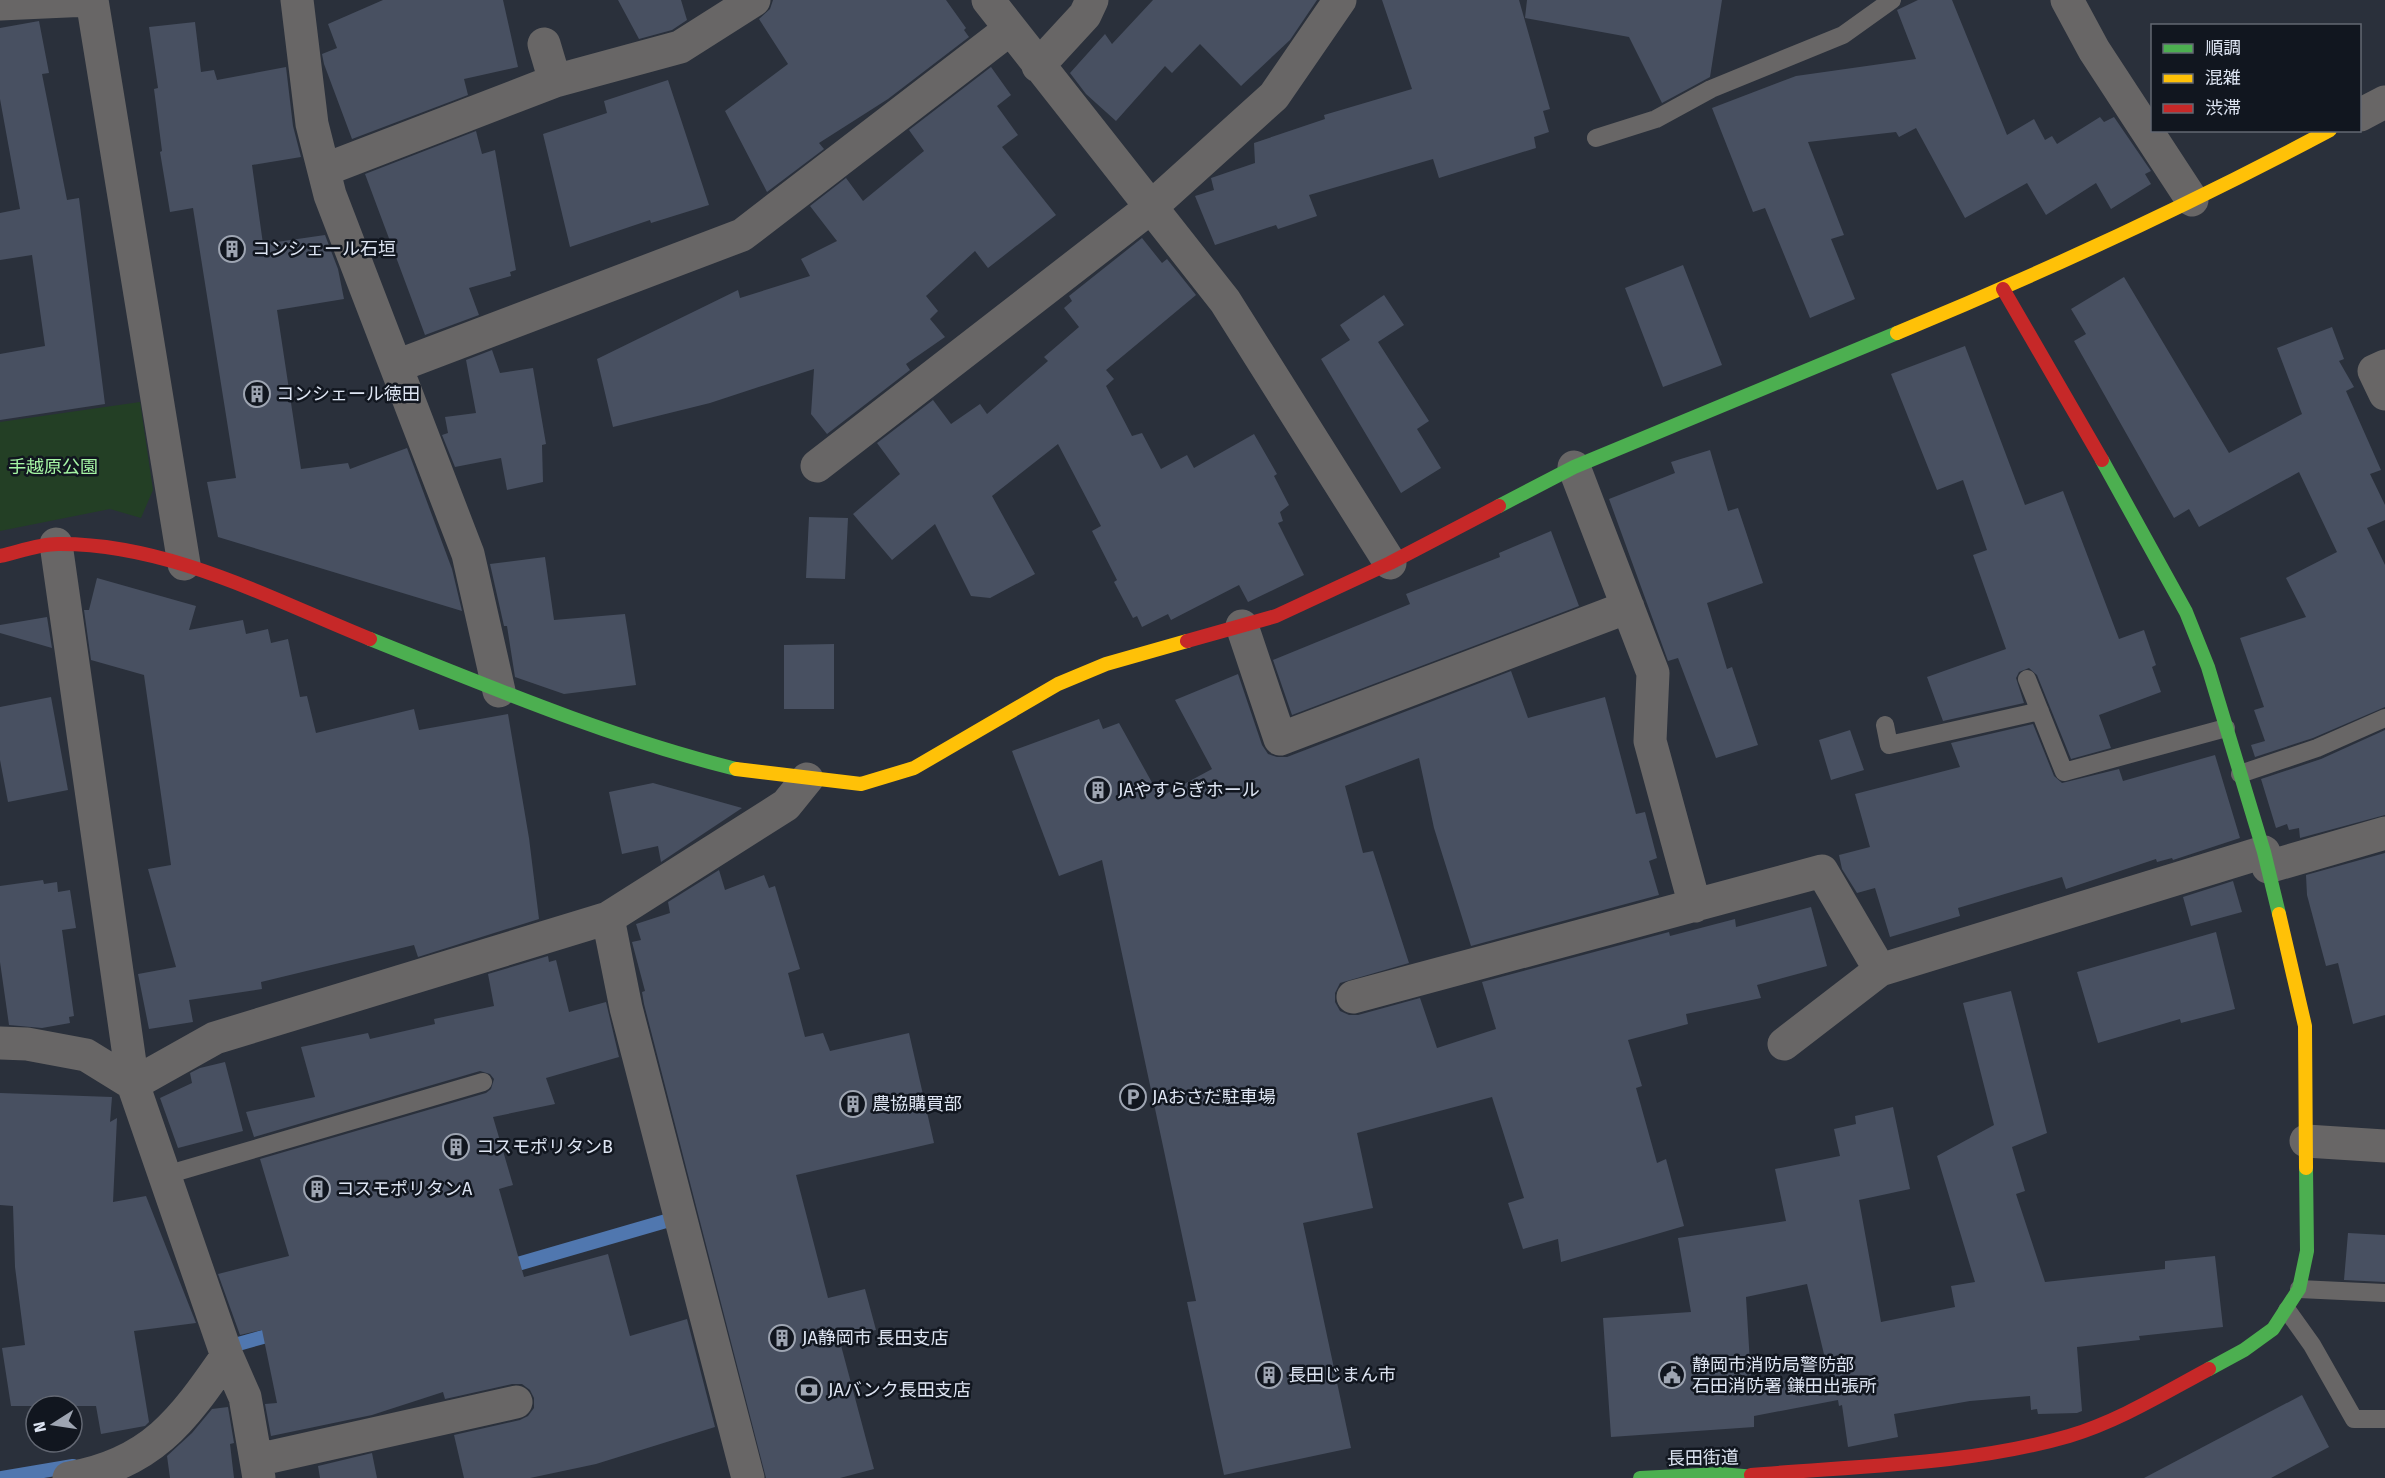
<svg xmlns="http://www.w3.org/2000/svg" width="2385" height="1478" font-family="'Fira Sans','Noto Sans JP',sans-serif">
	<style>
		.green { fill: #233f25 }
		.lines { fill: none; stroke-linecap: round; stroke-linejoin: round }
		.stream { stroke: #5077af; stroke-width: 14 }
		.building { fill: #485061; fill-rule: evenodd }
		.lane { stroke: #686666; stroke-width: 18 }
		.street { stroke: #686666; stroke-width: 33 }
		.fast { stroke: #4caf50; stroke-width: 14 }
		.slow { stroke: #ffc107; stroke-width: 14 }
		.jam { stroke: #c62828; stroke-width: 14 }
		.labels { text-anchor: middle; stroke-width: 5; stroke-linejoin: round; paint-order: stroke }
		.poi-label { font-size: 18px; fill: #dde4f2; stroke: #11161f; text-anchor: start }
		.park-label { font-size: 18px; fill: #a5f5a4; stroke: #11161f }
		.street-label { font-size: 18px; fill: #dde4f2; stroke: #11161f }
	</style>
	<rect width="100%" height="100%" fill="#2a303b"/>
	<path class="green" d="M140,402L153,490L141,518L110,509L0,531V422Z"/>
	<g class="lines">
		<path class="stream" d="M504,1268L666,1221
			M224,1348L281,1332
			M2,1478L73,1466"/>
	</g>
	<path class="building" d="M383,0H503L518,67L464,79L468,95L352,139L324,64L322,54L337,48L328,24Z
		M618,0H681L687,20L672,30L639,39Z
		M773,0H946L966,28L964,30L969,37L888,99L819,143L824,149L767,192L725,111L788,64L759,19L770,9Z
		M1153,0H1317L1290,40L1241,86L1200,44L1172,73L1165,66L1116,121L1086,94L1070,73L1105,34L1112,44Z
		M1382,0H1519L1550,109L1543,111L1549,132L1534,137L1536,148L1439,178L1433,159L1309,195L1317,216L1278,229L1276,225L1215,245L1195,196L1214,190L1211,178L1255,163L1254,143L1325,119L1324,115L1412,89Z
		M1527,0H1722L1710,77L1662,103L1629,37L1525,18Z
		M1918,0H1952L2007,135L2034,119L2045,140L2052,136L2057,144L2100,117L2104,122L2114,117L2151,171L2145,174L2151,184L2111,209L2096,183L2046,215L2027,183L1965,218L1916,128L1899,137L1896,132L1808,142L1844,235L1831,239L1855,299L1810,318L1765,208L1753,212L1712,108L1796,76L1916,59L1897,10Z
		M39,21L49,73L42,74L67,200L79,198L105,404L0,420V354L45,346L32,255L0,260V213L20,209L0,99V28Z
		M195,22L201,72L214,70L217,80L286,67L293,126L301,157L252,165L263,244L325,235L338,269L344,299L277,310L301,469L348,463L350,469L407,448L452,569L462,611L218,537L207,482L236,478L193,208L170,212L160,152L162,151L154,89L158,88L149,27Z
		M991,67L1011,95L997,106L1018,135L1002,147L1056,215L988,268L975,251L926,296L938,311L930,319L945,337L906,364L910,370L827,434L811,414L814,369L710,403L613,427L597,359L738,290L740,298L810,276L801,259L837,241L810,206L846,178L863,201L924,151L909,130Z
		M668,80L709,205L651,223L650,220L570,247L543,134L607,113L604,101Z
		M476,131L482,154L495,150L516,270L510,272L511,276L469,288L479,315L425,335L365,174Z
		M1142,238L1162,263L1167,259L1196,295L1106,370L1114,379L1106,386L1132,436L1142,433L1161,469L1187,455L1194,468L1254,434L1277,474L1274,476L1289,505L1280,512L1283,521L1278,523L1304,575L1248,602L1239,585L1171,620L1168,614L1142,627L1137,616L1133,618L1114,582L1117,580L1092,531L1101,526L1058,444L992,496L1035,574L990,598L971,596L935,524L892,560L853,514L900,474L877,443L933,400L951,424L980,404L987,414L1048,361L1044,357L1079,327L1064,308L1072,301L1069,296Z
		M1683,265L1722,365L1663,387L1625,288Z
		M2124,277L2229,453L2302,414L2277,348L2332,327L2344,359L2339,361L2354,387L2346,391L2381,470L2370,474L2385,505V520L2367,528L2385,565V707L2313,738L2255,757L2251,745L2265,741L2254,710L2264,707L2240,638L2306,617L2286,578L2337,552L2299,472L2199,527L2189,509L2174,518L2074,341L2086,334L2071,309Z
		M1384,295L1404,325L1378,342L1429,421L1417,429L1441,468L1401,493L1321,359L1350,340L1340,325Z
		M1965,346L2025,505L2063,491L2119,639L2144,630L2156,665L2152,667L2161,692L2099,715L2111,748L2071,759L2037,675L2029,668L2019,672L2016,678L2024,703L1943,721L1927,677L2006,649L1973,555L1987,550L1963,480L1937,490L1891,374Z
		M492,350L500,373L533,368L546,444L542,445L543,482L507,490L501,458L455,467L442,435L448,433L445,417L476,413L466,360Z
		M1710,450L1728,511L1738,508L1763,583L1707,603L1727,669L1732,667L1758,745L1716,758L1678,658L1668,661L1609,499L1675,473L1671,462Z
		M809,517L848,518L845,579L806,578Z
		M1551,531L1579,606L1292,715L1273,660L1410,604L1406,594L1500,557L1499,553Z
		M545,557L554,620L625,614L636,685L564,694L515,677L507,626H504L490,564Z
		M97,578L196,606L189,630L243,620L246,634L268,629L271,643L288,639L300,697L307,696L316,733L414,709L419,730L508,714L529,838L539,919L418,957L414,945L261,982L262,989L189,1000L193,1022L149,1029L138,974L176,967L148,869L171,865L144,675L91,660L84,610H89Z
		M47,617L52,648L0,633V625Z
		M834,644V709H784V645Z
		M1511,671L1528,718L1605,697L1636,814L1645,812L1657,858L1649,861L1659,895L1471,946L1434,828L1419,758L1345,786L1363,853L1373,851L1409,963L1340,983L1335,993V1002L1340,1011L1349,1015H1358L1420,998L1437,1048L1496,1029L1482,982L1669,932L1670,936L1735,919L1736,927L1811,907L1827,966L1757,985L1761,998L1686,1014L1688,1024L1628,1040L1642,1086L1636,1088L1657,1163L1666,1159L1684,1226L1561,1262L1558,1239L1523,1249L1508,1203L1524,1198L1492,1097L1357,1133L1373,1208L1303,1223L1351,1448L1224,1475L1187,1302L1196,1301L1102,860L1059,876L1012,751L1099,719L1103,729L1119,723L1160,797L1212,769L1175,700L1238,674L1262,745L1268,754L1277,757H1287Z
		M51,697L68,790L8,802L0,760V707Z
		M2033,724L2054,776L2062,783L2119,769L2123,781L2215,755L2240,838L2173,860L2172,858L2157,862L2156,859L2066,889L2062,877L1958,908L1960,916L1890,937L1875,888L1857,893L1842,869L1839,855L1870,847L1855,794L1960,767L1951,743Z
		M1850,730L1864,770L1831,780L1819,740Z
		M2385,730V815L2300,838L2299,828L2289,830L2287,824L2276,828L2261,779L2321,759Z
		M653,783L742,808L661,862L658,846L622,854L609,792Z
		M2385,853V1015L2353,1024L2338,963L2326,966L2307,895L2306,875Z
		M719,870L725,890L764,875L769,888L775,886L800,969L788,973L805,1037L823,1033L830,1051L909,1033L934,1143L796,1175L828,1298L865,1289L876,1330L839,1338L874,1469L840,1478H766L644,1004L642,992L645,991L632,942L641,940L636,924L670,913L668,902Z
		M43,880L44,884L57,882L58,892L70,890L76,928L62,930L74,1016L69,1017L70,1023L42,1028L9,1025L0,962V886Z
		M2233,881L2242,912L2191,926L2183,897Z
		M2216,932L2235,1009L2181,1023L2180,1019L2098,1043L2077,972Z
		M548,956L549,962L556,960L569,1012L606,1002L619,1057L546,1078L555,1104L493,1117L513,1185L499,1189L524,1277L608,1254L630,1336L687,1319L715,1427L596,1464L530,1478H464L454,1435L520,1420L528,1416L534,1408V1398L530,1390L522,1384H512L445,1399L443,1392L372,1415L271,1436L265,1404L277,1403L262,1330L240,1335L218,1274L289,1256L260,1159L486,1093L491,1089L494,1079L490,1074L480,1071L254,1137L246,1112L315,1097L301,1047L368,1033L370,1039L435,1024L434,1019L494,1006L488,974Z
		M2011,991L2047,1133L2012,1147L2025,1191L2016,1194L2045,1282L2165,1269V1261L2215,1256L2223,1327L2139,1336L2140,1340L2077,1347L2082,1411L2077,1413L2038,1414L2037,1409L2031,1410L2030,1396L1970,1401L1894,1414L1898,1437L1848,1447L1842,1405L1839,1406L1838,1400L1754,1416V1427L1611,1437L1603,1318L1691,1312L1678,1238L1786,1221L1775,1169L1840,1156L1834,1129L1856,1124L1855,1116L1893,1107L1910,1189L1859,1200L1881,1322L1955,1307L1951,1286L1975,1282L1937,1156L1994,1125L1963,1003ZM1807,1284L1830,1379L1751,1380L1746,1297Z
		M225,1062L243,1131L178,1148L160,1098L192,1083L190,1073L200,1068Z
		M0,1093L112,1097L110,1122L117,1118L113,1202L146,1196L196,1323L134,1331L149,1422L145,1426L101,1434L96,1406H11L2,1348L25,1345L15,1267L13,1206L0,1205Z
		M2348,1233L2385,1235V1282L2344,1280Z
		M2302,1395L2329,1447L2271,1478H2144Z
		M228,1407L234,1443L230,1444L234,1478H170L167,1456L192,1433L212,1409Z
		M372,1453L377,1478H320L318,1466Z"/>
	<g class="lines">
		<path class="lane" d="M1596,138L1656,119L1711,89L1843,35L1892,0
			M2027,679L2064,772L2226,728
			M1885,725L1889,745L2040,711
			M2240,774L2317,748L2385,718
			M166,1175L483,1082
			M2299,1289L2385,1293
			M2287,1310L2312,1345L2354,1419H2385"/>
		<path class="street" d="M92,0L184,564
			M297,0L312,124L330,195L468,554L499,691
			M988,0L1225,301L1390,563
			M2067,0L2094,50L2192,200
			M0,4L89,0
			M544,44L555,81
			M1038,66L1085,15L1092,0
			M2360,115L2385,102
			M324,170L555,81L680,47L754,0
			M397,366L742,235L1010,29
			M2385,366L2374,371L2385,394
			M817,466L1150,208L1274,96L1340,0
			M1574,467L1653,673L1650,741L1695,906
			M56,544L133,1084L227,1356L245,1397L259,1478
			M1242,626L1280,739L1628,607
			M2268,867L2385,833
			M608,918L626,1008L748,1478
			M1353,997L1822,871L1880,970
			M0,1043L27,1044L86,1055L133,1084L215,1038L608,918L786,805L807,779
			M1784,1044L1880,970L2264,852
			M2306,1141L2385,1146
			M257,1460L516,1402
			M69,1478C151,1464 182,1421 227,1356"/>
		<path class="fast" d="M2102,460L2186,612L2208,667L2264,852L2279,914
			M1499,506L1574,467L1897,333
			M370,639C490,687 611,738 736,769
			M2209,1369L2244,1350L2273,1329L2299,1289L2307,1251L2306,1168
			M1640,1478L1720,1474L1767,1478"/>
		<path class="slow" d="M1897,333C2044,272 2189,205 2330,130
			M736,769L861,784L914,768L1058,684L1106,664L1187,641
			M2279,914L2305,1026L2306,1168"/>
		<path class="jam" d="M2003,289L2102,460
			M0,556C18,552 39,544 58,544C168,543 271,599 370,639
			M1187,641L1276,616L1390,563L1499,506
			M1751,1475C1854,1466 1969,1465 2069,1436C2119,1421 2164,1393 2209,1369"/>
	</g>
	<defs>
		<symbol id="building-ring" viewBox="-11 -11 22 22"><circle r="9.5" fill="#11161f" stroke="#9ea5b2" stroke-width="1.5"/><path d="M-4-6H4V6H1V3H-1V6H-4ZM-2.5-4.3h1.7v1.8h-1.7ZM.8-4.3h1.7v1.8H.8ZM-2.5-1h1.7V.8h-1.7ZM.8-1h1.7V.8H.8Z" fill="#9ea5b2"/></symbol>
		<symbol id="parking-ring" viewBox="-11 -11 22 22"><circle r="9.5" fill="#11161f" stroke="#9ea5b2" stroke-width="1.5"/><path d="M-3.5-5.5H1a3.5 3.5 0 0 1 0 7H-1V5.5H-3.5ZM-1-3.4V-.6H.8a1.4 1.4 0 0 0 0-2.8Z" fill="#9ea5b2"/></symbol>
		<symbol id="civic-ring" viewBox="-11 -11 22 22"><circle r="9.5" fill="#11161f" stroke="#9ea5b2" stroke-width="1.5"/><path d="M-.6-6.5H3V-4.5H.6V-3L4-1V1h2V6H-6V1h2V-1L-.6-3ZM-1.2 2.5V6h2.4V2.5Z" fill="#9ea5b2"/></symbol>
		<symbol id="bank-ring" viewBox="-11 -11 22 22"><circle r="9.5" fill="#11161f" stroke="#9ea5b2" stroke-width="1.5"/><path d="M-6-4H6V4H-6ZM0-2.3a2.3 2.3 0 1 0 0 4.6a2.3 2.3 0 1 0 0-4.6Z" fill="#9ea5b2"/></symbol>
	</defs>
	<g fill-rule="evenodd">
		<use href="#building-ring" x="217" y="234" width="30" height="30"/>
		<use href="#building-ring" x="242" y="379" width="30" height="30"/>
		<use href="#building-ring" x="1083" y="775" width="30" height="30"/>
		<use href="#parking-ring" x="1118" y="1082" width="30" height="30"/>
		<use href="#building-ring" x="838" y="1089" width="30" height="30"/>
		<use href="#building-ring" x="441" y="1132" width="30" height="30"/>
		<use href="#building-ring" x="302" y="1174" width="30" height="30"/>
		<use href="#building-ring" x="767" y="1323" width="30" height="30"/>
		<use href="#building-ring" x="1254" y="1360" width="30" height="30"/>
		<use href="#civic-ring" x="1657" y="1360" width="30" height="30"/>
		<use href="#bank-ring" x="794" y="1375" width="30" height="30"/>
	</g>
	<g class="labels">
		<g class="poi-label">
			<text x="252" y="255">コンシェール石垣</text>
			<text x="276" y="400">コンシェール徳田</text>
			<text x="1118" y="796">JAやすらぎホール</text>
			<text x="1152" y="1103">JAおさだ駐車場</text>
			<text x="872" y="1110">農協購買部</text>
			<text x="476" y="1153">コスモポリタンB</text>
			<text x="336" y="1195">コスモポリタンA</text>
			<text x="802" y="1344">JA静岡市 長田支店</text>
			<text x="1692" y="1371">静岡市消防局警防部<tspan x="1692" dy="21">石田消防署 鎌田出張所</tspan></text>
			<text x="1288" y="1381">長田じまん市</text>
			<text x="828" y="1396">JAバンク長田支店</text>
		</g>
		<g class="park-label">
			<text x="53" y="473">手越原公園</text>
		</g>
		<g class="street-label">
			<text transform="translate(1703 1458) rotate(-1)" y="6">長田街道</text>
		</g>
	</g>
	<rect x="2151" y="24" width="210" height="108" fill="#11161f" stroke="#636873" stroke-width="1.5"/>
	<rect x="2163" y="44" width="30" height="9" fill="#4caf50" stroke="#636873" stroke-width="1.5"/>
	<text x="2205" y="54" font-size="18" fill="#dde4f2">順調</text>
	<rect x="2163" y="74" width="30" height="9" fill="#ffc107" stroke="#636873" stroke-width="1.5"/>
	<text x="2205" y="84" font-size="18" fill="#dde4f2">混雑</text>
	<rect x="2163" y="104" width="30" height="9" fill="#c62828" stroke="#636873" stroke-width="1.5"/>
	<text x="2205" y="114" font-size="18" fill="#dde4f2">渋滞</text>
	<g transform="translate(54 1424) rotate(258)"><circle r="28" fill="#11161f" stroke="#636873" stroke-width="1.5"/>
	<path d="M0-4.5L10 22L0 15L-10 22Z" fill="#9ea5b2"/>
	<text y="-9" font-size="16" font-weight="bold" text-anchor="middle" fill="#dde4f2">N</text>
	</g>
</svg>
